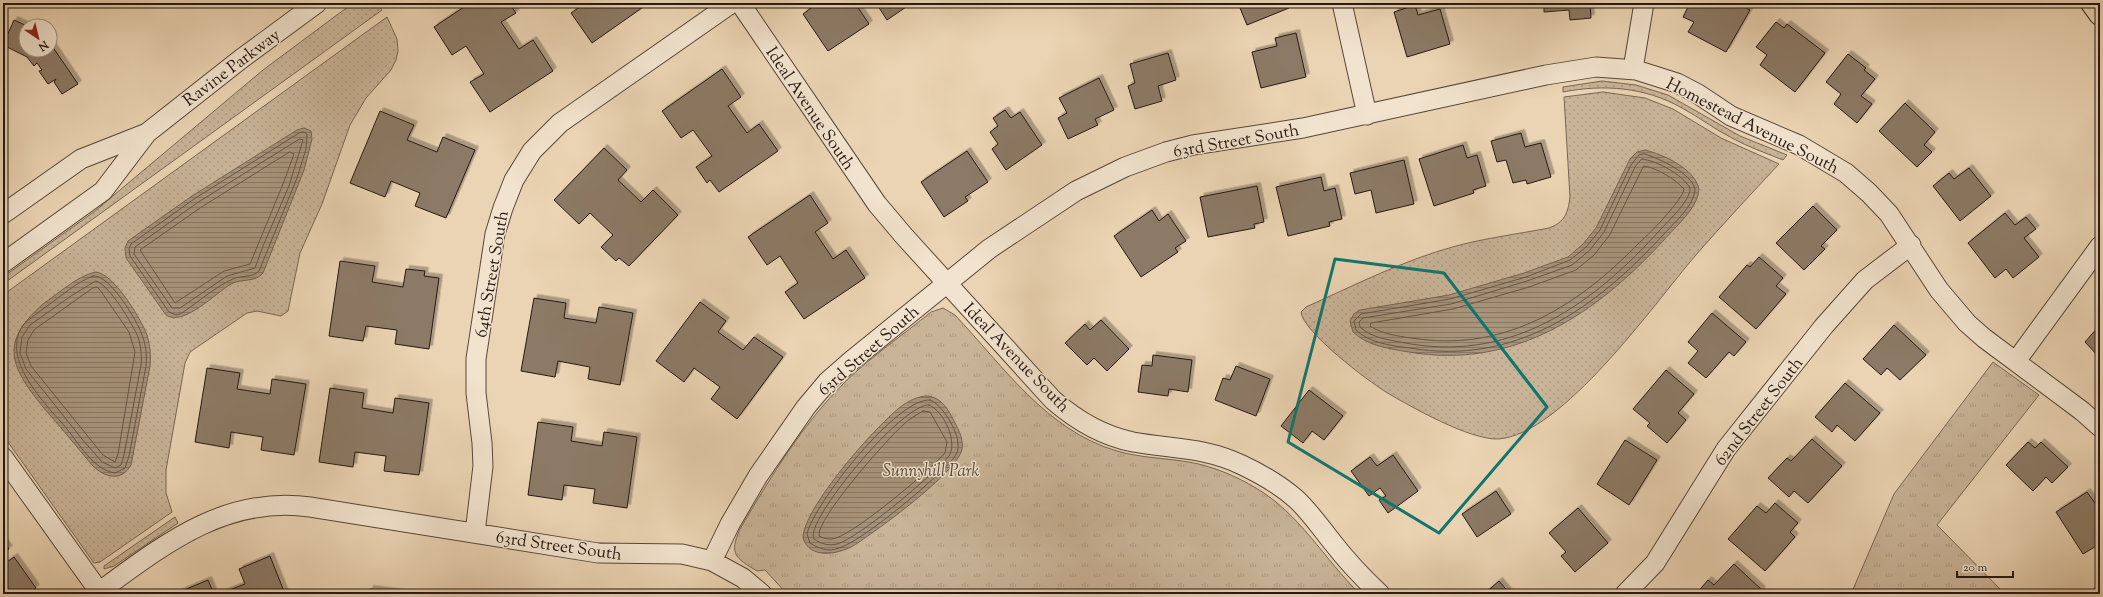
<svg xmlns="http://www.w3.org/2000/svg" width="2103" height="597" font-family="'Sorts Mill Goudy',serif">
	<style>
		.grass { fill: url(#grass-dots); stroke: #765 }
		.park { fill: url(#park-tufts); stroke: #765 }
		.water { fill: url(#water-rules); stroke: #746252 }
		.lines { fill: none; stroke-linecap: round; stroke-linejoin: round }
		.shore { stroke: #665647; stroke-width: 1 }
		.building { fill: #8c7a66; stroke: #251812; filter: url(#shadow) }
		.minor-casing { stroke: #56473a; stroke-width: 21 }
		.major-casing { stroke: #251812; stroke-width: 24 }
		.minor { stroke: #f2e3ce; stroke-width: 19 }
		.major { stroke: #ebd4b3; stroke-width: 22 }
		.marked { fill: none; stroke: #0f766e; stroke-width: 3; stroke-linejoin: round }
		.labels { text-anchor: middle; stroke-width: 3; stroke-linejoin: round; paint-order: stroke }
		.street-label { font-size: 17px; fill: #251812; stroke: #f2e3ce }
		.park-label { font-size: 17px; font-style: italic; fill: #56473a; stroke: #f2e3ce }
	</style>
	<defs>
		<pattern id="grass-dots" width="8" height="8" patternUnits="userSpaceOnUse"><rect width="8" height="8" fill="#c9b498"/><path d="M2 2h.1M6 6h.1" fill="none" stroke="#ac9a82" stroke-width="1.8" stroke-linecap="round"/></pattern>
		<pattern id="park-tufts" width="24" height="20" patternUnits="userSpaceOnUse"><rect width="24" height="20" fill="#c9b498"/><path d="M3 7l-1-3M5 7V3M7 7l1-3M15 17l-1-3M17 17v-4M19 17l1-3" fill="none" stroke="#ac9a82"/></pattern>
		<pattern id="water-rules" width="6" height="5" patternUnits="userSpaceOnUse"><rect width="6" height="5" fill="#a8947c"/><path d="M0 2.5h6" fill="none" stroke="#897864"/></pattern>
		<filter id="shadow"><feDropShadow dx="3.5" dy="-3.5" stdDeviation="0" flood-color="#0004"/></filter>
	</defs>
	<rect width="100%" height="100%" fill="#ebd4b3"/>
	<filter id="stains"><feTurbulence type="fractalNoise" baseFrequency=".005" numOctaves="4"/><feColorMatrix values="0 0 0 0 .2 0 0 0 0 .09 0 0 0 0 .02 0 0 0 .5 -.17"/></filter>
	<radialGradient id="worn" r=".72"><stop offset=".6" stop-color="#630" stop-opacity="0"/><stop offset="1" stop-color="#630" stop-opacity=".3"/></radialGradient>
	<path class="grass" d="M353,3H377L382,10L3,284V277L95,211L263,70Z
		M387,17L397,39L398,51L396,60L391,70L366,98L350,125L322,204L300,253L288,311L281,316L257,311L247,313L190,352L185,363L166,470V493L172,512L100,562L94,563L3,435V295Z
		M1602,81L1636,85L1668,95L1740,136L1787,155L1783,160C1766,153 1748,147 1732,138C1714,129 1699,117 1682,108C1645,87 1604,84 1563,92V87Z
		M1603,92L1645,98L1673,109L1721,138L1779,164C1751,194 1722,225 1695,256C1654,304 1562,435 1498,439C1470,440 1411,407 1386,392C1368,381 1303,332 1301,312L1306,307C1355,285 1404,260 1456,246C1486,238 1518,234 1549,228C1565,222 1568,213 1570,197L1564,97Z
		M175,517L178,523L114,566L104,569V566Z"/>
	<path class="park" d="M943,308L955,315C1003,366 1047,431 1117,451C1141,458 1165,458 1189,462C1212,466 1236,476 1256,488C1300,514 1324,559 1360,594H787L765,570L757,571C735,558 729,554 740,529C770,478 803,423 846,381C872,356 903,335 931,312Z
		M1993,362L2039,395L1937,525L2005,594H1851L1894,494Z"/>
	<path class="water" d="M304,128L311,131L312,139L304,170L263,273C255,283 242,278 231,284C216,293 183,327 166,315L126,258L125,248L128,241L192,196L297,130Z
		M1645,150C1664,155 1694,168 1699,189C1698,208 1676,226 1664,240C1596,314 1514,370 1409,352C1391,349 1367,346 1353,332L1350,321L1354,314L1360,310L1449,295L1524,273L1568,257L1583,244L1596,228L1630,159L1637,152Z
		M95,272C113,272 141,319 147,335C150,346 151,355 150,366L131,465C121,482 105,478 92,465C76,446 60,426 43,407C9,365 0,342 43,304C59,293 76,277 95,272Z
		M925,396C939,396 946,406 952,417C957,427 964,438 962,449C958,472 875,532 853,546C838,554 810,560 803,538C803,508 878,423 903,405C909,401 917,397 925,396Z"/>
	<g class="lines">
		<path class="shore" d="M304,132L307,134L306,149L297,178L259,271C253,278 241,275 233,279C215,287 198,302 182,313L176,315L169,312L130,256L129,249L131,244L194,199L299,133Z
			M300,139L303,140L289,186L263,246L255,268L227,276L180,308H172L134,254L135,247L197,203Z
			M290,152L294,154L283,184L250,264L224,271L175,303L140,250L200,208Z
			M1645,154C1660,159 1691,173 1695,189C1694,206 1674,223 1663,235C1595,309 1515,366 1410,348C1393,346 1369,343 1356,330L1354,321L1361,314L1450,299L1526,277L1570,260L1586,247L1600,230L1631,165L1639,155Z
			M1642,159C1657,161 1682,174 1690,188C1691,200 1669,220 1661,229C1595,302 1516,361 1411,344C1396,341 1372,339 1360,327L1359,322L1363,318L1451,304L1527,281L1572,265L1590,250L1604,232L1635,167Z
			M1644,166C1657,168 1675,179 1684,189L1683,193C1671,212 1655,228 1639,243C1580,304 1508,351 1419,339C1404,337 1383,335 1370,326L1371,323L1453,309L1529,287L1576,270L1594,255L1609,236Z
			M93,276C109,273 138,322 142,335C146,345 147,355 146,366L129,456L125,468L115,473C94,470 79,444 67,429C45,403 0,360 23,325C30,318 39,312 47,306C61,296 77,282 93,276Z
			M96,281C109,284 133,325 138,337C141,347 142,355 141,365L124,455L121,465L115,468L102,462L82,439L26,369L20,353L22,337L30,325L71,296Z
			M93,288L97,287L100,290L129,332L135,352L118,454L115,462L103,455L31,366L26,353L28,340L34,330Z
			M930,400C942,404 958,431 958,444C959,450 956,455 953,459C936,479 863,541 839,548C829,552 819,549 810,543L807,534C814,503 898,397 930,400Z
			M929,405C944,411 958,442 949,456C933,475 859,538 837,544C829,546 821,544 814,539C803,523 902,403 929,405Z
			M923,411L930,412L947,442L945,453C928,472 859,530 836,538C830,540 825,539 819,536C816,519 888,438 903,425C909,419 916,415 923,411Z"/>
	</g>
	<path class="building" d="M470,3H509L516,13L501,22L519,49L533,40L553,71L490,112L470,82L484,74L466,46L452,55L434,27Z
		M583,3H649L592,43L571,13L584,4Z
		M818,3H855L869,24L828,51L803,14Z
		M867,3H912L887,20L876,3L870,7Z
		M1238,3H1287L1289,8L1247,25Z
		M1544,3H1590L1591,18L1570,20L1569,10L1544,12Z
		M1690,3H1737L1750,10L1726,52L1688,32L1694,22L1683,17Z
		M1415,5L1418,15L1440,9L1450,44L1407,57L1394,12Z
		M14,20L27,26L26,50H50V43L78,84L62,94L54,82L56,79L48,84L39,71L42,70L37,63L34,66L27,57L3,45Z
		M1776,22L1784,28L1787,24L1825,53L1795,92L1760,65L1767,55L1756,47Z
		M1296,33L1306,77L1261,88L1252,52L1277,46L1275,38Z
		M1168,53L1176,80L1158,86L1162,101L1135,109L1128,86L1135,83L1130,64Z
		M1848,54L1866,68L1864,70L1875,79L1861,96L1872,104L1857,123L1834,104L1841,94L1826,82Z
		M722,69L741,97L728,106L747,133L759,124L778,151L719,192L710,180L707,183L696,167L712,156L693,130L681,138L662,111Z
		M1099,78L1114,110L1095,119L1098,125L1068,139L1058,118L1067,113L1059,98Z
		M1905,103L1935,132L1924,145L1932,152L1917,167L1879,131Z
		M1005,110L1011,118L1020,112L1042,145L1006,170L992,149L998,144L990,132L998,126L993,118Z
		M380,111L414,125L407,140L437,152L443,137L475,150L446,218L415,206L420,193L391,181L385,197L350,183Z
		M1521,133L1525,147L1541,143L1551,177L1527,184L1526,180L1513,183L1506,160L1497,162L1491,141Z
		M1463,145L1467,158L1477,155L1486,186L1473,190L1474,193L1434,206L1419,159Z
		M604,148L627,170L618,180L641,202L653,190L678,215L629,266L619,258L616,261L601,247L613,235L590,213L579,224L554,200Z
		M967,151L988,182L965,197L968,201L944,217L921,182Z
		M1404,160L1414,204L1376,213L1371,190L1355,194L1350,173Z
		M1969,168L1991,196L1960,221L1933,186L1949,173L1954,179Z
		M1321,177L1324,191L1335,188L1342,219L1329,222L1330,226L1288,236L1276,187Z
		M1257,186L1264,222L1254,224L1255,228L1208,237L1200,197Z
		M810,195L828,223L815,232L833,259L846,250L865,278L804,319L785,292L798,283L780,256L767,265L748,237Z
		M1813,206L1837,230L1821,246L1825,249L1804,270L1776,243Z
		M1152,210L1159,221L1168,214L1186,241L1175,248L1178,252L1141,277L1114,236Z
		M2005,213L2015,225L2026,217L2036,229L2024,238L2039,257L2013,278L2006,269L1995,278L1968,243Z
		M1759,257L1783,278L1776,286L1786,294L1756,329L1719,297L1747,265L1750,267Z
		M340,261L375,266L372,282L403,287L406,269L425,271L424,276L439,278L429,349L395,344L397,330L366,326L363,341L329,336Z
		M534,298L566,303L564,318L596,323L599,307L633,313L620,385L588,379L590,367L558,361L555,377L521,371Z
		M700,302L726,321L718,332L743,350L754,337L783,357L737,419L711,399L720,387L694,368L684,382L656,361Z
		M1712,313L1746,342L1734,356L1729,352L1706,378L1688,363L1698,351L1688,342Z
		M1101,320L1129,349L1107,371L1094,358L1087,365L1065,343L1085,324L1090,330Z
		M1894,325L1926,355L1900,380L1887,368L1881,375L1863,359Z
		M2100,325V358L2085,342Z
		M1153,355L1192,360L1188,392L1169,389L1168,396L1138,392L1142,365L1152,366Z
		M1236,366L1270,379L1256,416L1215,400L1223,378L1230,380Z
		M207,368L240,373L237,389L270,394L272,379L306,384L294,455L261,450L263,437L231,432L229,448L195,442Z
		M1666,370L1694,394L1678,413L1686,420L1667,443L1647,426L1650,423L1633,409Z
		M1845,383L1880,413L1855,441L1837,425L1832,432L1815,417Z
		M330,388L364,393L362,408L393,413L395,398L429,403L419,475L384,471L386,456L355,452L353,467L319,462Z
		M1309,390L1343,416L1324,440L1312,431L1303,443L1281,426Z
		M538,422L573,427L571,441L602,446L604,432L637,437L627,508L593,503L595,489L564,485L562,500L528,495Z
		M1812,439L1842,466L1808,503L1794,491L1789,497L1768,478L1787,458L1791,461Z
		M1625,440L1657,460L1629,505L1597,484Z
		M2028,442L2035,448L2041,442L2068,467L2052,483L2046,477L2033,491L2006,465Z
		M1393,455L1418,491L1388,513L1379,500L1386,496L1380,488L1369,496L1351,471L1370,457L1377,466Z
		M1496,491L1511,514L1477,537L1462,514Z
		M2087,492L2100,510V548L2098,545L2083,554L2056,512Z
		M1775,503L1798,523L1790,532L1795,537L1765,571L1728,539L1757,506L1766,513Z
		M1578,508L1608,543L1575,572L1561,556L1566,552L1549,533Z
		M3,541L9,549L3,553Z
		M270,556L285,594H219L245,584L239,569Z
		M14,557L36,588L27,594H3V565Z
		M1734,564L1762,590L1759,594H1696L1708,580L1714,585Z
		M208,580L214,594H177V593Z
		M1499,581L1510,594H1484Z
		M2100,588V594H2091L2090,592Z
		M370,589L408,594H369Z"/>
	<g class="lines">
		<defs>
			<path id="minor" d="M740,3L877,204L904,236L1053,400C1076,420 1103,436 1133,442C1172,449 1205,447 1242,465C1261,474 1280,485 1296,499C1310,512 1321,528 1333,543C1347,561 1363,578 1380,594
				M1342,3L1367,115
				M1633,69L1644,3
				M3,214L81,159L147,133
				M3,263L103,191L147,133L241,59L317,3
				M2016,361L2100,246
				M3,457L101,594
				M475,533L483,466L482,443L476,393V359L495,234L503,208L514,180L532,151L560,123L732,3
				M712,561L743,578L762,594
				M96,594C162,546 224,495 310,507L598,553L682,554L712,561L730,524L758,476L806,407L827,382L851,361L989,249L1076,191L1125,167L1166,152L1193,145L1303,128L1546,75L1596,67L1636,70L1677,83L1698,94L1731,116L1799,145L1846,173L1869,193L1889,214L1939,290L1967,323L1984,338L2082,411L2100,427
				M1625,594L1655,563L1726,449L1824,326L1865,280L1911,245"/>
			<path id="major" d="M2092,3L2100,14"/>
		</defs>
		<use href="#minor" class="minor-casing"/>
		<use href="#major" class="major-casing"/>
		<use href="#minor" class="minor"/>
		<use href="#major" class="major"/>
	</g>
	<path class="marked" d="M1335,259L1444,273L1547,407L1439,533L1288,442Z"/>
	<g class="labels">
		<g class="street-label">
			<text transform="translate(231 67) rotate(-37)" y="6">Ravine Parkway</text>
			<text transform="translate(811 108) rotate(56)" y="6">Ideal Avenue South</text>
			<text transform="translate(1753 125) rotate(27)" y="6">Homestead Avenue South</text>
			<text transform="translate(1236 140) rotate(-10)" y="6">63rd Street South</text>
			<text transform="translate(491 274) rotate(-80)" y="6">64th Street South</text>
			<text transform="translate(868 350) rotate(-41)" y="6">63rd Street South</text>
			<text transform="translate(1017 357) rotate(46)" y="6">Ideal Avenue South</text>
			<text transform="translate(1758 411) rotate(-52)" y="6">62nd Street South</text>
			<text transform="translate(559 545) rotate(8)" y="6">63rd Street South</text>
		</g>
		<g class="park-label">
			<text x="931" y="476">Sunnyhill Park</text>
		</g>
	</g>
	<rect width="2103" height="597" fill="none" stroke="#ebd4b3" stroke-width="16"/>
	<rect x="4" y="4" width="2095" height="589" fill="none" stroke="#251812" stroke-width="2"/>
	<rect x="8" y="8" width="2087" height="581" fill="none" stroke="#251812"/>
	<g transform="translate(38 38) rotate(145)"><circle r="19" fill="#f2e3ce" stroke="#a09283"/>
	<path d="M0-3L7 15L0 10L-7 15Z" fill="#8f2418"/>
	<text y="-6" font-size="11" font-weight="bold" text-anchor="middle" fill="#251812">N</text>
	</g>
	<path d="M1957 571v6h56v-6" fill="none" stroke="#251812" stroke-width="2"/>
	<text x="1963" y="571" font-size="12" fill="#251812" stroke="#f2e3ce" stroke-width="3" paint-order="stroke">20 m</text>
	<rect width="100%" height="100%" filter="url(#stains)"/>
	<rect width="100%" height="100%" fill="url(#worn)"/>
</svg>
